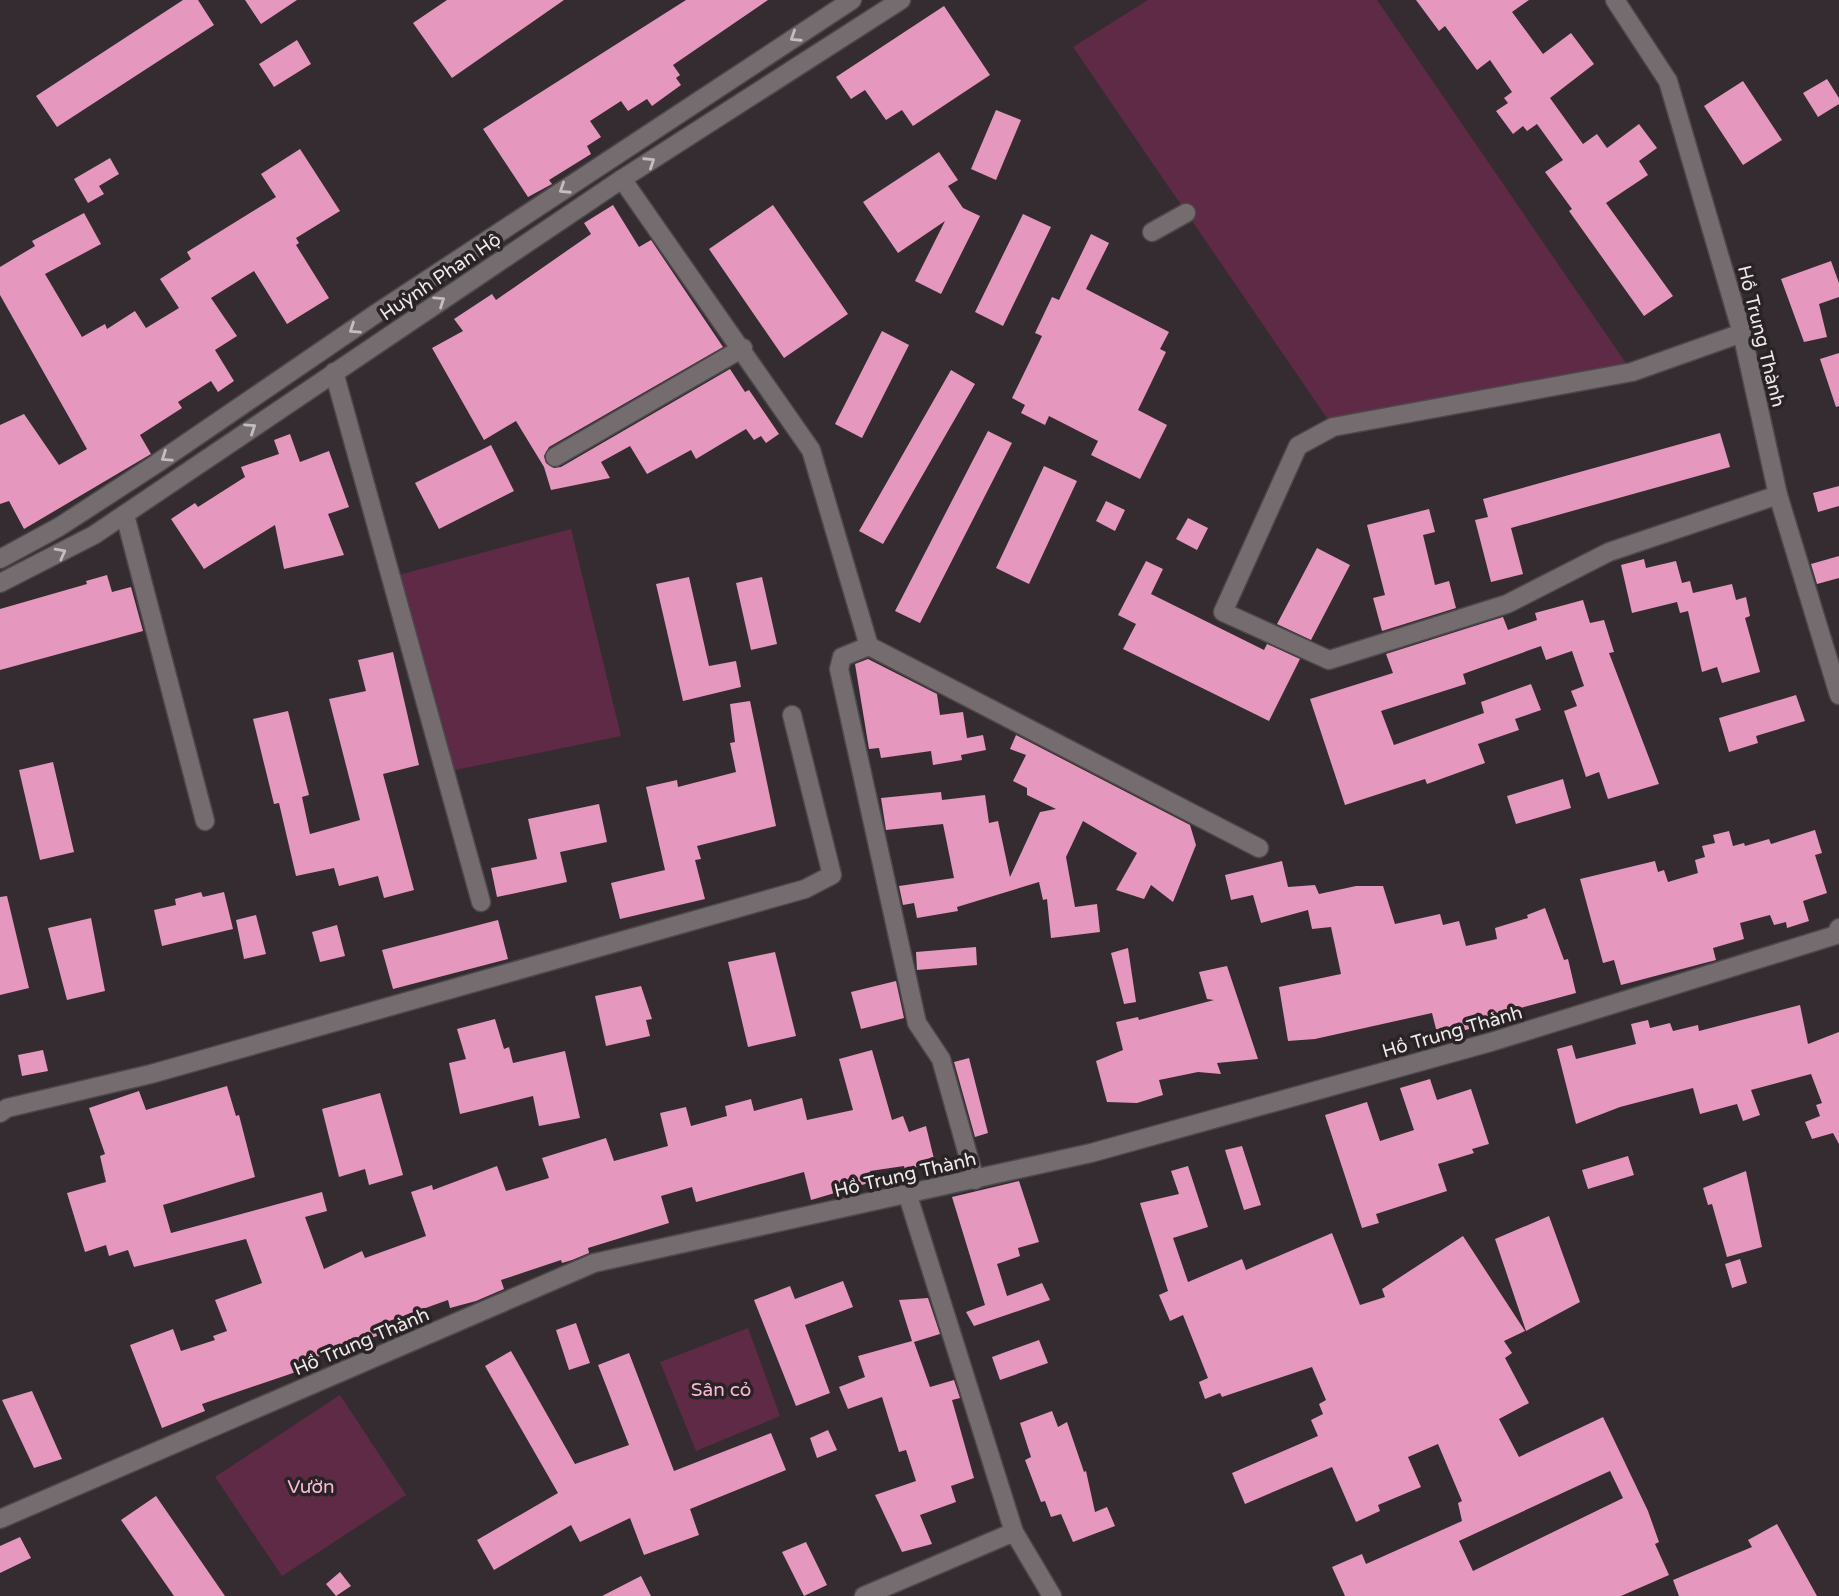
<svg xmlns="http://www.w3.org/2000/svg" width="1839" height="1596" font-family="'Varela Round',sans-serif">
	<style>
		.green { fill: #5f2a46 }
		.building { fill: #e697be; fill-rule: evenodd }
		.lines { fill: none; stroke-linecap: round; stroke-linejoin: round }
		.street-casing { stroke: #4d484b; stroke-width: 21 }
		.secondary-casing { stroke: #4d484b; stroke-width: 21 }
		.street { stroke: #746c6f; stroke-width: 18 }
		.secondary { stroke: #746c6f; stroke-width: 18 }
		.oneway { stroke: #c3bdc0 }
		.labels { text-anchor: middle; stroke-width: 7; stroke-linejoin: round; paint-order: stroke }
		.street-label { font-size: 19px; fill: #ede9eb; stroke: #2a2326 }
		.park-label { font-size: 19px; fill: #f8b8d6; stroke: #2a2326 }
	</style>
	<rect width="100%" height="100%" fill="#342c30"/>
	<path class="green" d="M1148,0H1377L1632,372L1333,427L1073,47Z
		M571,529L621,736L450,771L395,576Z
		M748,1328L780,1416L696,1451L660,1362Z
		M340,1395L406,1495L282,1576L215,1477Z"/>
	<path class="building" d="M183,0H198L214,25L57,127L36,96Z
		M245,0H297L261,24Z
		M447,0H564L452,78L413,23Z
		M686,0H768L673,65L680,75L676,78L681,85L652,106L647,99L628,111L621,101L590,121L601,137L587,146L591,154L549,180L552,184L528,197L483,129Z
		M1416,0H1529L1512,12L1543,54L1571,33L1594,64L1550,98L1583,144L1597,134L1607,148L1639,124L1657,148L1639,161L1648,175L1606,203L1673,296L1644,316L1569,211L1572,209L1545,172L1563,160L1537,124L1527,131L1523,126L1513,134L1496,111L1508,103L1504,98L1512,92L1490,60L1477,70L1445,26L1439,31Z
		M944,6L990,75L913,126L902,110L886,120L865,90L851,99L836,77Z
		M297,40L311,64L274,87L259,64Z
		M1827,79L1839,98V104L1818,117L1803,93Z
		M1743,81L1782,140L1743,165L1704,106Z
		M996,110L1021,120L996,180L971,169Z
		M300,149L340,211L296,238L299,243L296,245L329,298L287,324L254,271L211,298L237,336L215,350L234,381L218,392L211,381L178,402L182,408L140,435L151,454L24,529L9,501L0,504V425L24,414L59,465L87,449L0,295V267L35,246L32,241L84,213L101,244L45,274L82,337L105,324L107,329L135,311L146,328L179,308L160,279L191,259L187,252L276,197L261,174Z
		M939,152L958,180L948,186L963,208L980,216L941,294L915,281L945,221L898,253L863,202Z
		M110,158L119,174L99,186L104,194L88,203L74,179Z
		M613,205L639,247L651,240L723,347L549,447L544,456L546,463L554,468L561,467L730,369L745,392L749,390L779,434L766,443L761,436L754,440L746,429L696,459L691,450L647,474L630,446L601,462L610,478L551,490L544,467L516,421L484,440L432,348L463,331L454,319L492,294L496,300L591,234L584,223Z
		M773,205L848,314L784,358L709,249Z
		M1023,214L1051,227L1003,326L975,312Z
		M1091,234L1109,243L1086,289L1169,332L1160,349L1166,352L1138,410L1167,425L1140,479L1091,455L1098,441L1049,416L1045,425L1021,413L1025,405L1012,398L1042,336L1035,333L1052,297L1059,300Z
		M1831,261L1839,283V297L1819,304L1827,337L1804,342L1781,279Z
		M882,331L909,345L862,438L835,424Z
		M1839,353V406L1836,407L1820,359Z
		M951,370L975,384L883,544L859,531Z
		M988,431L1012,443L920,623L895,611Z
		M1720,433L1730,467L1511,528L1523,574L1491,582L1475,520L1488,517L1483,499Z
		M290,434L300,462L329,451L349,507L328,514L344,555L284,569L275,525L204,569L171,519L195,503L198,507L245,477L241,467L279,454L274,440Z
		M491,445L514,491L439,529L415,483Z
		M1044,466L1077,481L1029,584L996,568Z
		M1839,486V506L1818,512L1813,493Z
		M1106,501L1125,510L1115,531L1096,521Z
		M1429,509L1435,532L1423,535L1435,585L1449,581L1456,608L1382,631L1373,598L1385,595L1367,525Z
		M1188,518L1208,528L1197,550L1176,539Z
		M1317,548L1350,565L1311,640L1277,624Z
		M1839,556V578L1817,584L1811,564Z
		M1644,559L1646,568L1676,561L1682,583L1690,581L1693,593L1732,584L1736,600L1746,597L1750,616L1745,618L1760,672L1722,683L1717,667L1702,672L1688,611L1680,613L1677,602L1632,613L1621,565Z
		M1146,561L1163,569L1151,594L1264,650L1267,644L1300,659L1269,721L1123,649L1136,624L1118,615Z
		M107,575L112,592L131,587L143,631L0,670V609L87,584L86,581Z
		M689,577L709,666L736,661L741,687L683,701L656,584Z
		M762,577L777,644L751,650L736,583Z
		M1583,600L1590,623L1604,620L1614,652L1609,653L1659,784L1608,799L1599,772L1586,777L1564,711L1577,706L1571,691L1584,686L1572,651L1546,660L1541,646L1463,674L1466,684L1381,711L1394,745L1484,713L1481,702L1531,684L1541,710L1515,719L1519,730L1478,744L1485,763L1427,784L1425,779L1345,805L1310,699L1393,673L1386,654L1503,617L1508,630L1537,620L1535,613Z
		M393,652L419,765L383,774L414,890L384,898L378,876L339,886L334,868L296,876L279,803L274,804L253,719L288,711L309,795L302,797L310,834L360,820L329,699L366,691L358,660Z
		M868,659L937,694L940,715L963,712L967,738L983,735L986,750L961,755L962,760L933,765L931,751L881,758L879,748L869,749L855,664Z
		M1796,695L1805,721L1756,736L1758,743L1729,752L1719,718Z
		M750,701L776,826L697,846L701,859L695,860L705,899L620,919L611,883L665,870L646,787L677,780L678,787L736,772L730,743L735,742L730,704Z
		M1016,735L1190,825L1196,845L1173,902L1151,885L1144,899L1116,890L1137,853L1083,821L1066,857L1075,907L1097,904L1100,932L1051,938L1047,899L1043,900L1039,882L957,907L958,911L917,918L914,903L903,905L899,886L954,878L943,824L886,830L881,798L941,792L942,800L985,795L989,823L998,821L1010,877L1040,812L1056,809L1027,795V788L1013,781L1026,755L1010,749Z
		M53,762L74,852L40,860L19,770Z
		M1563,779L1571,808L1516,824L1507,796Z
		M599,804L607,842L560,852L567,882L497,897L491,868L537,859L528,819Z
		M1815,830L1822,853L1815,855L1827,893L1803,901L1809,921L1787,928L1786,922L1774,925L1770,915L1740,923L1744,939L1713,948L1716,960L1621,985L1614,960L1603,963L1580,879L1655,861L1658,872L1664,870L1668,882L1698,873L1695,860L1705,857L1702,846L1715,843L1713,835L1729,831L1733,846L1744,843L1745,846L1769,839L1771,844Z
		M1282,861L1288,887L1315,885L1319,894L1356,886H1383L1395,924L1440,914L1443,925L1459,921L1466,946L1497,939L1495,928L1528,918L1527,915L1545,908L1564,960L1568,959L1576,993L1483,1018L1485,1025L1438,1037L1432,1013L1315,1039L1288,1041L1279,987L1341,974L1331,927L1312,929L1308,910L1261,923L1253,895L1231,900L1225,875Z
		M201,892L203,897L224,892L233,929L162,946L154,910L176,905L175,899Z
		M7,896L29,988L0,995V897Z
		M256,915L266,954L244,959L236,920Z
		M91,918L105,991L67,1000L48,928Z
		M498,920L508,959L393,989L382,950Z
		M337,925L345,956L320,962L312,932Z
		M976,947L977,965L917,970L916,952Z
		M1128,948L1136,1002L1124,1004L1111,953Z
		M775,952L796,1036L748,1047L728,962Z
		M1227,966L1258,1059L1217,1063L1221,1074L1198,1072L1159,1080L1163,1095L1137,1103L1107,1102L1096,1061L1123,1050L1116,1022L1138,1017L1139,1020L1214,1000L1207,999L1199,972Z
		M896,981L904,1018L861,1029L851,992Z
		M641,986L652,1019L646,1020L650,1036L606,1046L595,996Z
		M1800,1005L1808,1044L1839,1032V1144L1833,1133L1812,1139L1805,1122L1820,1116L1816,1105L1822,1103L1811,1074L1751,1090L1760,1115L1743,1121L1737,1104L1700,1114L1693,1088L1620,1107L1576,1124L1557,1049L1572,1045L1576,1059L1636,1044L1631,1024L1648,1020L1650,1028L1670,1023L1673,1031L1698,1025L1699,1031Z
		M495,1019L504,1049L509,1047L513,1063L565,1051L580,1118L539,1126L533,1096L460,1114L449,1063L466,1059L457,1029Z
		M43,1050L48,1071L22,1076L18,1055Z
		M872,1050L892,1120L903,1116L909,1132L926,1126L935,1163L905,1170L904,1166L870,1171L872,1182L811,1200L804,1172L696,1202L692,1187L661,1196L669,1223L588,1248L589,1253L572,1260L562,1263L561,1260L501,1280L504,1289L476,1301L450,1308L448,1300L389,1321L390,1324L375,1329L377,1336L306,1361L307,1363L294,1368L296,1372L202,1404L205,1411L162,1428L130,1345L173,1329L181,1351L215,1340L213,1336L227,1331L215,1300L262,1283L246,1239L134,1267L128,1250L109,1256L106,1245L85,1252L67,1193L106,1182L100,1156L105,1154L89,1108L139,1091L146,1110L227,1086L236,1116L239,1115L255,1177L163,1205L171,1233L322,1192L327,1211L305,1217L324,1269L362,1251L365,1258L426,1236L411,1192L432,1185L433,1190L497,1166L506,1191L549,1178L542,1158L606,1138L614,1161L668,1146L660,1113L686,1107L691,1126L727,1116L725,1106L751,1099L754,1111L802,1098L807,1120L853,1110L839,1059Z
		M969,1058L988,1133L975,1137L954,1062Z
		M1430,1079L1437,1100L1471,1089L1489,1144L1472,1149L1474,1153L1438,1164L1447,1191L1376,1214L1379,1223L1362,1228L1325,1115L1367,1102L1380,1141L1414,1130L1400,1088Z
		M380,1093L403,1175L369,1185L365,1169L339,1177L322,1109Z
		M1242,1146L1261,1205L1244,1210L1225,1150Z
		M1628,1156L1634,1175L1588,1189L1582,1170Z
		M1188,1166L1208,1227L1173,1238L1188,1282L1242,1259L1246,1270L1332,1233L1360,1305L1385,1297L1382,1289L1463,1236L1525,1331L1504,1341L1512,1353L1505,1358L1529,1403L1499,1419L1519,1457L1603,1417L1648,1511L1659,1542L1655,1544L1669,1575L1621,1596H1345L1332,1567L1362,1554L1366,1564L1462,1521L1458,1503L1462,1501L1438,1444L1408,1457L1421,1487L1378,1505L1380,1511L1356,1522L1332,1467L1245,1504L1232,1473L1318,1436L1311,1420L1323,1414L1319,1404L1326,1400L1312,1367L1222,1397L1220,1393L1205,1399L1199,1382L1208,1378L1183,1315L1170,1321L1159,1295L1168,1291L1140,1203L1179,1194L1171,1171ZM1610,1471L1623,1498L1473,1571L1459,1541Z
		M1746,1171L1762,1247L1727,1257L1712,1204L1708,1205L1703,1188Z
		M1019,1181L1039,1242L1018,1248L1020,1256L997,1264L1007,1296L1042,1283L1050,1300L974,1326L966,1312L985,1305L952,1197Z
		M1549,1216L1580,1302L1526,1331L1495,1239Z
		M1740,1259L1747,1283L1732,1288L1725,1264Z
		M843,1281L853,1307L805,1325L830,1393L796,1406L754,1300L790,1286L795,1299Z
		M928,1298L940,1334L914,1342L930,1387L954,1380L960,1398L952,1400L974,1478L951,1486L956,1502L920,1515L932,1544L902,1552L875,1495L916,1481L906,1450L899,1452L882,1397L848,1409L839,1387L865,1377L858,1356L912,1341L899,1300Z
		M576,1323L590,1363L569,1370L556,1330Z
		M1039,1340L1048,1363L1000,1380L992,1357Z
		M511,1351L575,1464L629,1445L598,1365L629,1353L674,1471L771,1433L786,1470L690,1509L699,1535L644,1555L630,1518L580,1542L571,1525L494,1570L477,1540L558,1493L485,1366Z
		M32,1391L62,1459L34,1468L2,1400Z
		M1052,1411L1058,1427L1067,1422L1084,1472L1086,1471L1095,1512L1107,1507L1115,1526L1073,1542L1061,1514L1051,1517L1045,1501L1041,1502L1025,1460L1031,1457L1020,1423Z
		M828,1430L837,1450L817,1458L810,1438Z
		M156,1496L225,1596H174L121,1520Z
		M1777,1524L1817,1596H1679L1673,1580L1752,1547L1748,1540Z
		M20,1537L31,1558L0,1573V1546Z
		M806,1542L827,1585L804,1596L782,1552Z
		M340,1572L351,1586L336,1596L326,1584Z
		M641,1576L651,1596H602Z"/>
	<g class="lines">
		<defs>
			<path id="street" d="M622,179L811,450L869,646L1259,848
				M1152,232L1186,213
				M1742,333L1632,372L1333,427L1298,446L1223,612L1329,660L1507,604L1609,552L1778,495
				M334,372L481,902
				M555,457L743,348
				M125,515L205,821
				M869,646L842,657L839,669L917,1023L941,1059L975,1180
				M0,1113L7,1108L151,1074L805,889L832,875L792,715
				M908,1196L1014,1532L1052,1596
				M864,1596L1014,1532"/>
			<path id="secondary" d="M1615,0L1668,81L1742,333L1778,495L1839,695
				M0,559L59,527L156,464L377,313L852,0
				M0,583L94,535L622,179L901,0
				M0,1519L594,1263L1091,1153L1491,1042L1836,935L1839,928"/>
		</defs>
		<use href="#street" class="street-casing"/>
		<use href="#secondary" class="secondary-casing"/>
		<use href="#street" class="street"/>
		<use href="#secondary" class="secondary"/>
	</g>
	<defs><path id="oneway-chevron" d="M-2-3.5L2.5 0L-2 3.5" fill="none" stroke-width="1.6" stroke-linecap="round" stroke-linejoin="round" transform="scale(1.75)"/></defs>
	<g class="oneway">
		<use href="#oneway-chevron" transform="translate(795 37) rotate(147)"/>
		<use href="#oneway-chevron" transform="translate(650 162) rotate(-33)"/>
		<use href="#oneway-chevron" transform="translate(564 189) rotate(147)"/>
		<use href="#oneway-chevron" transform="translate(440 301) rotate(-34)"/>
		<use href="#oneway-chevron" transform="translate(354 329) rotate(146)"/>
		<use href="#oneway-chevron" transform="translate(251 428) rotate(-34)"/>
		<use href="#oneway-chevron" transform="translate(166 457) rotate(146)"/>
		<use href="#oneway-chevron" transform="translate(61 553) rotate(-28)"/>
	</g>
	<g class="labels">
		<g class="street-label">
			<text transform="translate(440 276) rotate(-34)" y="7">Huỳnh Phan Hộ</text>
			<text transform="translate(1762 336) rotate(76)" y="7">Hồ Trung Thành</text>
			<text transform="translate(1452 1031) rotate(-16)" y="7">Hồ Trung Thành</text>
			<text transform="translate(905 1174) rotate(-13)" y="7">Hồ Trung Thành</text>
			<text transform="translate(361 1341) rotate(-23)" y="7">Hồ Trung Thành</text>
		</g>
		<g class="park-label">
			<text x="721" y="1396">Sân cỏ</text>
			<text x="311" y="1493">Vườn</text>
		</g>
	</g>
</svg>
